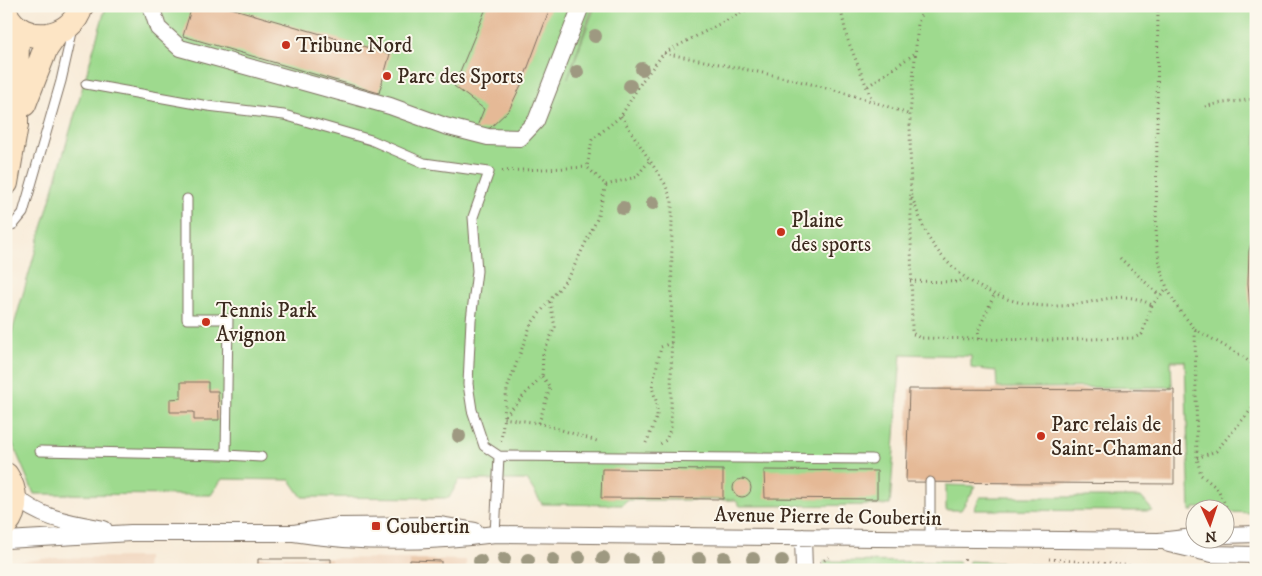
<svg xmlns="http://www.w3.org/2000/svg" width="1262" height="576" font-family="'IM FELL DW Pica',serif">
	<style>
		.built { fill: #f1d5bd }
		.green { fill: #9eda8e; stroke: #6c8256 }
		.building { fill: #e5b996 }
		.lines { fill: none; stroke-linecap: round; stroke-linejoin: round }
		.lane-casing { stroke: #7d6e5f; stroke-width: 11 }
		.street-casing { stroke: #7d6e5f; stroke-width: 18 }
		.secondary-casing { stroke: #7d6e5f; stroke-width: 26 }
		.path { stroke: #7d6e5f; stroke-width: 3; stroke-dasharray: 1 4; stroke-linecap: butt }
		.lane { stroke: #fff; stroke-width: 9 }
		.street { stroke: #fff; stroke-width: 16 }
		.secondary { stroke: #fde5c5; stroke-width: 24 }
		.tree { fill: #9e9981 }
		.poi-dot { fill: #c8321e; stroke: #fbf7ec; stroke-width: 2 }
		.labels { text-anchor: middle; stroke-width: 4; stroke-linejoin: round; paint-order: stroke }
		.poi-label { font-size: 21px; fill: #3b2a1e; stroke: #fbf7ec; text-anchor: start }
		.street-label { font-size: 21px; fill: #3b2a1e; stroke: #fbf7ec }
	</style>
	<rect width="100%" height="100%" fill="#fbf7ec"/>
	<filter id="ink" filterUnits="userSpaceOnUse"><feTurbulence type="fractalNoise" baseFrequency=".02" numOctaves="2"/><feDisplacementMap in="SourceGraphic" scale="10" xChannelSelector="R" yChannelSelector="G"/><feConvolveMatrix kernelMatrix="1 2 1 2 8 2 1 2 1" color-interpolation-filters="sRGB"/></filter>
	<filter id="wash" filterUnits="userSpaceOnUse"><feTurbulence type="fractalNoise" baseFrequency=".0096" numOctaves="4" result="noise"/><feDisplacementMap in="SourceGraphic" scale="20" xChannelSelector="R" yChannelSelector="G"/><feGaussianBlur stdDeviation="1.12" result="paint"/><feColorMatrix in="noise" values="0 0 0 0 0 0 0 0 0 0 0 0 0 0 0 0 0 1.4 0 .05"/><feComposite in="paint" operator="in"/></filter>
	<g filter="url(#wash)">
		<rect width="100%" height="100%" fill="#f8ebd8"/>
		<path class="built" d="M147,557L146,570H6V563L51,558Z
			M257,557L466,560V570H258Z"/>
		<path class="green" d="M106,6H593L568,78L595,6H1256V513L1225,512L1224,508H1194V511H1190L1185,361H1171L1172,387L997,388L996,371L971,368V356L901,354L890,505L740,506L735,500H627L622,505L542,504L527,480H459L449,498L302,497L290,480L222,479L211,495L34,494L6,428V353Z
			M946,485L976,486L961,510H946Z
			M980,497H1141L1153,511L974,510Z
			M824,561L960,562L958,570H824Z
			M969,561L1131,570H967Z"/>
		<g id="blocks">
			<path class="building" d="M192,6H224L390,54L379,93L183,36Z
				M487,6H551L522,83L509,110L490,128L475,131L484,109L454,86Z
				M1256,221V337L1251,321L1248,283L1249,251Z
				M181,382H208V391H218L219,420H194V412H170V399L181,398Z
				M909,389L1174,390V484L906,482Z
				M602,469L723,470V499L601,498Z
				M764,470L877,471V499L765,498Z
				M733 488a9 9 0 1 1 18 0a9 9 0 1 1-18 0Z
				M258,559H331V570H258Z
				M410,560L441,561V570H410Z"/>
		</g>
	</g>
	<g filter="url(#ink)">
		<use href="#blocks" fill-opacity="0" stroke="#7d6e5f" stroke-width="1"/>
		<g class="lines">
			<defs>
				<path id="lane" d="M86,84L208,106L284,115L371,140L424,163L489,172L473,217L477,271L471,320L468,384L472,410L484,446L499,456
					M187,199V319H228L226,455L261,457
					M6,227L14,224L23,213L61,81L73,28
					M40,451L226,455
					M930,482V539
					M495,534L499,456L872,459"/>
				<path id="street" d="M151,6L158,28L180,48L390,106L445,126L488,137L520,138L536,121L581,6
					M15,496C40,519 72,523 104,529
					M294,533C362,544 427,543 495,534L1159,541L1194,537
					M1224,535L1256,534
					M803,537L804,570
					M6,540L131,533H294L339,526L439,525L475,531
					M1169,544L1212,554L1256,555"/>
				<path id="secondary" d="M6,14C22,46 72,41 81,6
					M24,104L45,50L56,34
					M6,183L16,125L17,28
					M6,475C16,490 18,510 6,524"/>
			</defs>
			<use href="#lane" class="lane-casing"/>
			<use href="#street" class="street-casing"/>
			<use href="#secondary" class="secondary-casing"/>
			<path class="path" d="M840,6L847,38L872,100
				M924,6L918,23L910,115L912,333L920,338L1047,340L1134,338L1142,334L1152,305L1167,288
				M1158,6L1156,241L1161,270L1167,288L1179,310L1195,329L1197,458L1201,475L1218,489L1228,511
				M664,53C747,70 832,84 910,115
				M868,86L914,54
				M1205,107C1222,101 1239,103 1256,98
				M621,116L665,184L672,201L671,427L666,440L660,444
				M502,171L587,167
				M606,185L636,177L650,160
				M912,198C918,211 922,227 930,240C960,287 1016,312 1071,305C1103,302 1122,289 1152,305
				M1120,258L1160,296
				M910,281L957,282L965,280
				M550,302L555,327L543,354L542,376L503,418L539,423L597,441
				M1195,329L1242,356L1256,367
				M979,339L978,331L994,295
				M539,423L550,387L542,376
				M501,441L507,389L531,324L570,275L597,219L606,185L587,167L592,140L621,116L642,81L664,53L754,6
				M646,443L657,417V404L652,387L661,347L673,342
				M1197,458L1216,451L1256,404
				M1049,559L1180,570
				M820,563L832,555
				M963,570L965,556"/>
			<use href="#lane" class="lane"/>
			<use href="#street" class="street"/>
			<use href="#secondary" class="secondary"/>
		</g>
		<g class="tree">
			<circle cx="595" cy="36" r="7"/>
			<circle cx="642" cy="69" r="7"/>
			<circle cx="577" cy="72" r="7"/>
			<circle cx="630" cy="86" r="7"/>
			<circle cx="653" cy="203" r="7"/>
			<circle cx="623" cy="208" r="7"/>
			<circle cx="459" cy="436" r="7"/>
			<circle cx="579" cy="558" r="7"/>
			<circle cx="603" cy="558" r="7"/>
			<circle cx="724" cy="558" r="7"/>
			<circle cx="504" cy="559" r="7"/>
			<circle cx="658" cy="559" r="7"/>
			<circle cx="699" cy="559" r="7"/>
			<circle cx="753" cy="559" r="7"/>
			<circle cx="528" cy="560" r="7"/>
			<circle cx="553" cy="560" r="7"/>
			<circle cx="631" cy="560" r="7"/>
			<circle cx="480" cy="561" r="7"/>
			<circle cx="782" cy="561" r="7"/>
		</g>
	</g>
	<g class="poi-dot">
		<circle cx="286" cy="45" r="5"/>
		<circle cx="387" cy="76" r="5"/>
		<circle cx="781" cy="232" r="5"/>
		<circle cx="206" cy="322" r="5"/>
		<circle cx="1041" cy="436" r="5"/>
		<rect x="371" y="521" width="10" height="10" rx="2.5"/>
	</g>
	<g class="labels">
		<g class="poi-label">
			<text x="296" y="52">Tribune Nord</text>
			<text x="397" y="83">Parc des Sports</text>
			<text x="791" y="227">Plaine<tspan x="791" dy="24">des sports</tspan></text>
			<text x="216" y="317">Tennis Park<tspan x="216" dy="24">Avignon</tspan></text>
			<text x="1051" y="431">Parc relais de<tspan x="1051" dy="24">Saint-Chamand</tspan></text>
			<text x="386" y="533">Coubertin</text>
		</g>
		<g class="street-label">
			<text transform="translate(828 516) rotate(1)" y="7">Avenue Pierre de Coubertin</text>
		</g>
	</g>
	<rect width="1262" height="576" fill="none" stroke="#fbf7ec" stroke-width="25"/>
	<g transform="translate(1210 524) rotate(177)"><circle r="24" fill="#fbf7ec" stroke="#aea59a"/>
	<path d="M0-4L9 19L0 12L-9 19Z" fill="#c8321e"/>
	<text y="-8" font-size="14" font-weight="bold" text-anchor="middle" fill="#3b2a1e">N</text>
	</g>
</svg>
